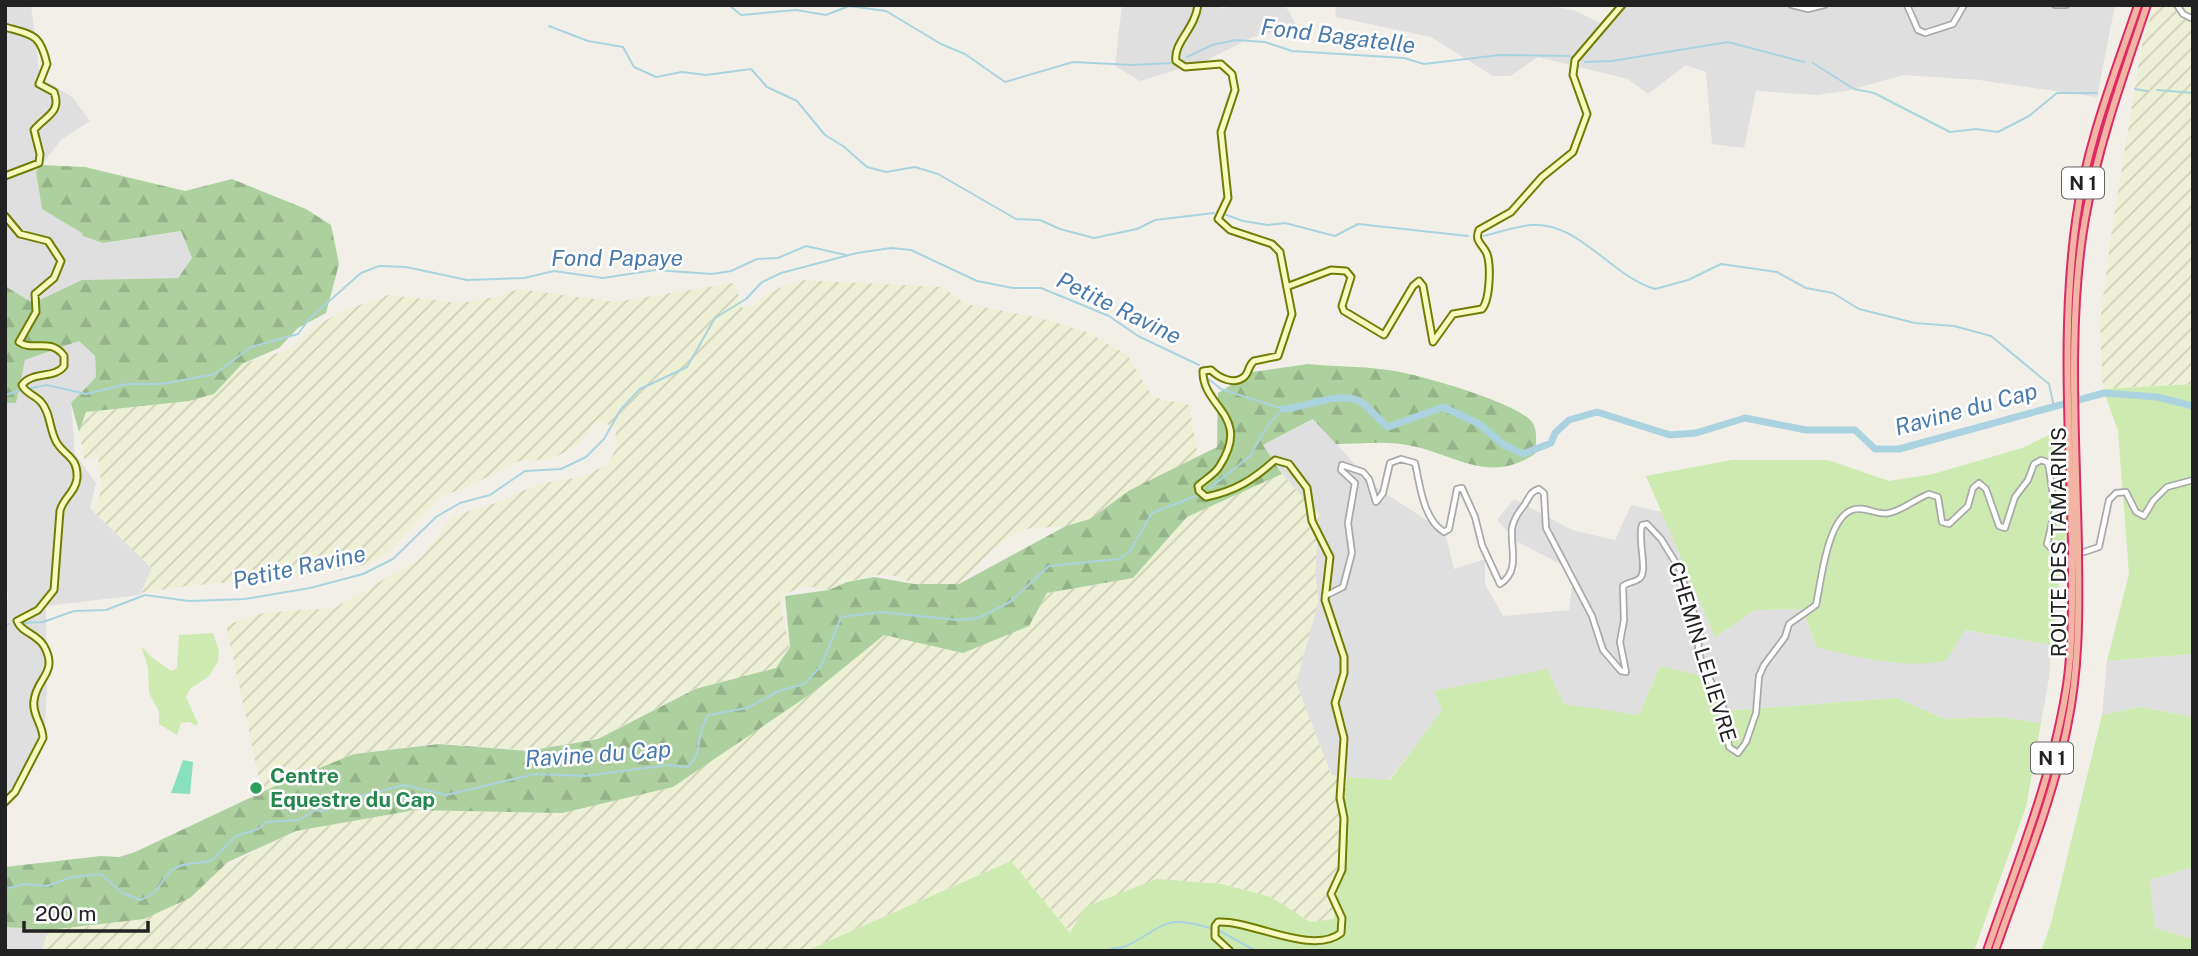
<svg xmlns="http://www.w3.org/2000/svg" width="2198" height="956" font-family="'Public Sans',sans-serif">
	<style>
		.residential { fill: #e0dfdf }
		.farmland { fill: url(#farmland-furrows) }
		.grass { fill: #cdebb0 }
		.forest { fill: url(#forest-firs) }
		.pitch { fill: #88e0be }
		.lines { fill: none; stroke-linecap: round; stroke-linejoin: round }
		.stream { stroke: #aad3df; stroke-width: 2 }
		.river { stroke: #aad3df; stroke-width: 7 }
		.tertiary-casing { stroke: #a9a9a9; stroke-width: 8 }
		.secondary-casing { stroke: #707d05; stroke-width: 9 }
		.trunk-casing { stroke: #dc2a67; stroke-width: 10 }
		.tertiary { stroke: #fff; stroke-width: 4.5 }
		.secondary { stroke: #f7fabf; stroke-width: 5 }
		.trunk { stroke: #f2b4a3; stroke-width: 6 }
		.trunk-bridge-casing { stroke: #dc2a67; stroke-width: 10; stroke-linecap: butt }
		.trunk-bridge { stroke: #f2b4a3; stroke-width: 6 }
		.leisure-dot { fill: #2e9e5b; stroke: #fff; stroke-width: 2.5 }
		.labels { text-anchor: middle; stroke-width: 5; stroke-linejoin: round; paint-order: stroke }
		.shield { fill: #fff; stroke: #646464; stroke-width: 2 }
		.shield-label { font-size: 19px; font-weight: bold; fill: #222 }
		.street-label { font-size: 21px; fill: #222; stroke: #fff }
		.leisure-label { font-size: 21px; font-weight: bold; fill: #27864d; stroke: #fff; text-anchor: start }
		.water-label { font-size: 23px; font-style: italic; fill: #4a7aab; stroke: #fff }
	</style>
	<defs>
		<pattern id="farmland-furrows" width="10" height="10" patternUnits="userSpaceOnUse" patternTransform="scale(1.75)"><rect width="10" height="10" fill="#eef0d5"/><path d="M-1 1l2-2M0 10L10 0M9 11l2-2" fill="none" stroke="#ccceb7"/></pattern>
		<pattern id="forest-firs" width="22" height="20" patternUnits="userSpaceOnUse" patternTransform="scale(1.75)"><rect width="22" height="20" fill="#add19e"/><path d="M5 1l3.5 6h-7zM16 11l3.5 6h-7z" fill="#95b388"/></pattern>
	</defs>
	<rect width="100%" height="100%" fill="#f2efe9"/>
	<path class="residential" d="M5,5H31L40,77L72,97L90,121L62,139L36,172L42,209L103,243L181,231L192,258L178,278L82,280L33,303L5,286Z
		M1122,5H1221L1222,9L1231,5H1285L1297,26L1253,37L1205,61L1140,81L1115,66Z
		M1335,5H1544L1574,10L1600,23L1618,5H2115L2097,97L1979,80L1904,75L1846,91L1816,95L1756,91L1744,148L1712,144L1706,72L1686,65L1648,94L1628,79L1538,57L1510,76H1493L1431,37L1336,17Z
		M79,341L95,356L96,377L71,403L75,454L96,483L90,508L152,568L140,595L46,606L47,688L44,739L14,800L5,809V619L8,595L5,583V403L16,402L25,360Z
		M1314,419L1374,486L1445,532L1454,569L1485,559V584L1503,616L1569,610L1574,571L1516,541L1497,520L1514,499L1572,530L1615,540L1631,505L1662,512L1715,637L1755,610L1803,609L1816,647L1964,630L2051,645L2049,678L2041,723L2001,717L1945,719L1897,698L1724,711L1660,666L1639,715L1434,691L1443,710L1389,780L1332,776L1296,683L1318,602L1315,573L1319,515L1290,485L1263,445Z
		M2193,654V717L2141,707L2102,715L2107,661Z
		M2193,867V939L2155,928L2150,880Z
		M5,927L48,930L42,951H5Z"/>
	<path class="farmland" d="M2155,5H2193V384L2103,389L2100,322L2112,229L2143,38Z
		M799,280L942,287L966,304L1040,318L1087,332L1127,355L1153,397L1189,405L1198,457L1130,490L1090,519L1067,526L1024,529L994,548L959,584H914L898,576L876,575L847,582L829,590L807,586L783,594L780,602L789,647L776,668L694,689L599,738L529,751L440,743L354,754L262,792L226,625L263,613L334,608L421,558L453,516L496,503L538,484L582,477L607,465L615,451L616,430L603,421L595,424L578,445L552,459L519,461L463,489L441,496L391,550L370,564L312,575L186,586L141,593L152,568L94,512L102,488L98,457L84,459L79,432L85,412L214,394L242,364L291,349L313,328L342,311L388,295L461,303L495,297L519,289L614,302L735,283L742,308L754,306L765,294Z
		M1282,474L1319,515L1315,573L1318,602L1296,683L1331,775L1347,777L1335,919L1310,922L1270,897L1222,884L1157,879L1126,893L1071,933L1010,861L806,951H42L48,930L53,927L92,926L218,870L296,831L415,810L562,813L814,691L884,634L963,653L1029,626L1047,593L1133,578L1187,517Z"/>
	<path class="grass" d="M2193,384V654L2107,661L2129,574L2118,431L2103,389Z
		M2063,428L2069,509L2051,645L1965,630L1946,661C1901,669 1860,657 1816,647L1803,609L1755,610L1715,637L1646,476L1732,460H1828L1889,481L1933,474L2022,448Z
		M213,633L219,652L218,661L209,676L190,689L186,697L198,723L196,726L190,722L181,723L177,735L159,724V712L149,693L148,668L141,646L150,656L171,671L177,668L179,635Z
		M1660,666L1703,676L1724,711L1897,698L1945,719L2001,717L2041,723L2026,807L1974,951H806L1011,861L1070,933L1085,907L1157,879L1222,884L1271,897L1310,922L1334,919L1347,777L1390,780L1442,710L1434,691L1547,669L1564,704L1639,715Z
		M2141,707L2193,717V867L2150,880L2155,928L2193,939V951H2041L2051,923L2102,715Z"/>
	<path class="forest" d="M41,165L85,167L185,191L232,179L306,209L331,225L339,264L326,313L298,328L279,348L242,364L214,394L189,401L86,412L79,432L71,403L96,377L95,356L79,341L25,360L16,403H5V286L33,303L82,280L178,278L192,258L181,231L103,243L83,236L82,233L42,209L36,172Z
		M1308,364C1338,367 1371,366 1400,372C1426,377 1518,403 1532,422C1538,430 1536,444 1535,454C1488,484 1459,456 1412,446C1388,440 1361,444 1336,444L1313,419L1263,445L1282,474L1187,517L1133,578L1047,593L1029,626L963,653L884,635L815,691L673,787L562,813L415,810L296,831L228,862L190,898L144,919L48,930L5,927V867L101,856L119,857L135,852L275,786L354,754L439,744L528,751L598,739L695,689L776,668L790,647L785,596L829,590L847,582L874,577L914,584H959L1066,526L1090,519L1130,490L1217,447L1218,393L1252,372Z"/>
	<path class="pitch" d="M183,760L193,762L190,794L171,793Z"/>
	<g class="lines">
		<path class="stream" d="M729,5L741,15L796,10L826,15L849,6L886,11L941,44L965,54L1005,82L1073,62L1133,65L1171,63
			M549,26L588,41L623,47L634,67L656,77L682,72L706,75L751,69L767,87L797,101L825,135L843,146L867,167L886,172L915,167L938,174L1016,219L1040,220L1060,229L1094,238L1137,229L1155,220L1214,213
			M1187,57L1212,45L1236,40L1265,42L1292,51L1404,58L1424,64L1500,55L1570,56
			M1585,62L1612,61L1728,42L1804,62
			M1813,63L1854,89L1874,93L1950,132L1976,129L1998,132L2029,116L2057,93H2097
			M2135,89L2147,91
			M2157,90L2193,93
			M1224,214L1243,221L1268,225L1285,223L1335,236L1358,224L1468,236
			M1484,236C1500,232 1517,226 1532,225C1580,222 1609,275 1655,289L1688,280L1721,264L1777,272L1806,288L1833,293L1859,309L1915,323L1954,326L1991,336L2049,384L2054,407
			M1207,378L1221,389L1283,409L1268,425L1250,456L1210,488
			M26,389L47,385L86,394L127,384H162L215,374L251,347L298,334L310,318L361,273L379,266L406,267L467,280L524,278L554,271L603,278L655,270L712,274L731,271L757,259L778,258L806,246L846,255
			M5,395L21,390
			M23,623L43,622L74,611L106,610L145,595L189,601L245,599L310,588L363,574L393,559L436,517L460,503L490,495L525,471L561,469L586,457L604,439L621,409L640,389L687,367L715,318L746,299L762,282L781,273L857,253L891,248L911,250L977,281L1013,288H1041L1109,316L1138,336L1199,365
			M5,625L9,624
			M5,889L24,884L47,886L72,877L101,874L122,893L141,900L155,892L170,871L182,865L211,861L236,836L258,829L266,822L299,820L315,810L322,811L360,796L404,785L446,795L535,774L585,776L668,765L687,767C703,757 696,729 709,715L747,708L779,691L804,684L821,666L841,617L880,612L958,620L978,618L1010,602L1049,566L1119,559L1130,551L1152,513L1196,496
			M1218,930L1256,951
			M1105,951C1112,947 1119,949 1126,946C1164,928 1163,913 1210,928"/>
		<path class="river" d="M1283,409C1306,408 1344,388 1364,404C1372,411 1379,420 1388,427L1443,407L1479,424L1504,445L1523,454L1551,443L1555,433L1569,420L1597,412L1670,435L1696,433L1745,418L1806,430H1855L1875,449H1899L2104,393L2157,397L2193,406"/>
		<defs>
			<path id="tertiary" d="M1792,5L1808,9L1824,5
				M1907,5L1918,30L1925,33L1953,24L1964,5
				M2055,5H2066
				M2177,5L2183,14L2193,19
				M1325,596L1343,587L1352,553L1348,523L1355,483L1341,470L1342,465L1363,472L1369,479L1376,502L1383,493L1390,463L1401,459L1415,463C1420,485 1423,519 1444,532L1449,529L1457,489L1462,488L1475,517L1482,545L1500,584C1521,571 1510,547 1512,528C1514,518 1519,512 1525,504C1529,497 1531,491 1539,489L1544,493L1546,528L1592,616L1603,650L1621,671L1626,672L1620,642L1624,620L1623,586C1628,582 1633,583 1639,579C1649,573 1637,540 1642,525L1647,524L1661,539L1679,568L1700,632L1698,650L1701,660L1724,710L1729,747L1738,753L1746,742L1756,713L1759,676L1764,665L1785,637L1789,624L1816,605C1821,582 1827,519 1852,510C1864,505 1877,516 1889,513C1903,510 1915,499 1929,494L1938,497L1942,522L1949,524L1968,506L1973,488L1979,483L1986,489L1999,526L2005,528L2015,497L2028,480L2034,464L2041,460L2047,462L2049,468L2055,510L2047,544L2055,552H2084L2099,547L2109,500L2116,493L2126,492L2136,512L2144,516L2153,501L2167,487L2193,480"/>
			<path id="secondary" d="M1198,5C1195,29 1173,43 1176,61L1185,67L1221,64L1232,74L1235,90L1221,132L1228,198L1218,219L1230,230L1272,244L1280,252L1292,314L1278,356L1254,361C1248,366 1249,372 1245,376C1235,386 1219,378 1211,370L1203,371C1202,408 1253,415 1219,467C1214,475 1205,479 1198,486L1199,491L1206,497C1235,491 1253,480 1275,460L1289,464L1307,488L1312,521L1330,557L1325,600L1344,657V673L1335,703L1344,738L1340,798L1344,818L1342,870L1331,894L1342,918L1341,933C1312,956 1251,920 1218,922L1215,926V937L1230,951
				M5,27C32,35 40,33 47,64L39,84L54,92C62,113 45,116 34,130L40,154L39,163L5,176
				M5,216L20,234L48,241L61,261L54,278L35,294L36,312L19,342C32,352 51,337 64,356V366C55,379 32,371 22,385C25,393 35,395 41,402C51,413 49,430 57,443C66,457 78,457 77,478C76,492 63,498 60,511L54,590L38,610L17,621C21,632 37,634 44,646C59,673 36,678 34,701C32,715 43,725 43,738L15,792L5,802
				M1289,286L1331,270L1346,271L1351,277L1342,306L1344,311L1384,335L1413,286L1419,281L1423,286L1433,342L1453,314L1482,309C1490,300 1491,266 1487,254C1483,244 1474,242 1479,230L1511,212L1542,177L1573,152L1587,114L1573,75L1575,60L1622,5"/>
			<path id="trunk" d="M2072,547C2070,439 2061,328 2076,221C2086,146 2114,76 2138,5
				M2078,547C2076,444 2067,320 2085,219C2098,145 2123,76 2147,5
				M1987,951C2017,863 2053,777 2067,685C2073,643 2072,599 2072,556
				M1995,951C2020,877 2052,804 2067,727C2079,671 2079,614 2078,557"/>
		</defs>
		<use href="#tertiary" class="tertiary-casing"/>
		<use href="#secondary" class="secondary-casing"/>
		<use href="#trunk" class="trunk-casing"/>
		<use href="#tertiary" class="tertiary"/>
		<use href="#secondary" class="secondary"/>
		<use href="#trunk" class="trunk"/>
		<defs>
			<path id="trunk-bridge" d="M2072,547V556
				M2078,547V557"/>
		</defs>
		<use href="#trunk-bridge" class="trunk-bridge-casing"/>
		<use href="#trunk-bridge" class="trunk-bridge"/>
	</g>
	<circle class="leisure-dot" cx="256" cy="788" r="7"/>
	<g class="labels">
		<g class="shield">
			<rect x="2062" y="167.5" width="42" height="31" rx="5"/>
			<rect x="2031" y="742.5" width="42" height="31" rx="5"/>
		</g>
		<g class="shield-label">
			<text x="2083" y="190">N 1</text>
			<text x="2052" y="765">N 1</text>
		</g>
		<g class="street-label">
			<text transform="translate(2059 542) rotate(-90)" y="7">ROUTE DES TAMARINS</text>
			<text transform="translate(1702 652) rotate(73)" y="7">CHEMIN LELIEVRE</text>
		</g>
		<g class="leisure-label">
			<text x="270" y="783">Centre<tspan x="270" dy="24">Equestre du Cap</tspan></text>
		</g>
		<g class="water-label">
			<text transform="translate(1338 36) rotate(7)" y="8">Fond Bagatelle</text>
			<text x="617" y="266">Fond Papaye</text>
			<text transform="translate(1119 308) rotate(26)" y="8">Petite Ravine</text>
			<text transform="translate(1966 409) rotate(-15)" y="8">Ravine du Cap</text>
			<text transform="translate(299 567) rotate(-12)" y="8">Petite Ravine</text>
			<text transform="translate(598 754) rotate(-4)" y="8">Ravine du Cap</text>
		</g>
	</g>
	<rect width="2198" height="956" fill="none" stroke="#222222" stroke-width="14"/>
	<path d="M24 921v10h124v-10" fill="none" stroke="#222222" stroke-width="3.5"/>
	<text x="35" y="921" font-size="21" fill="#222222" stroke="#ffffff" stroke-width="5" paint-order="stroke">200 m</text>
</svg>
